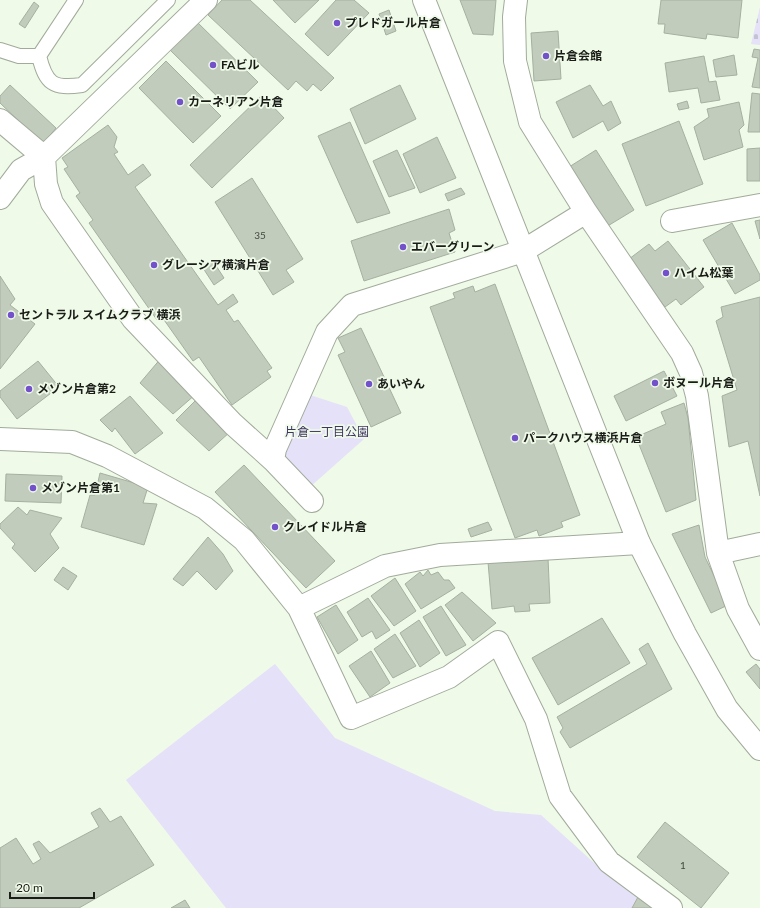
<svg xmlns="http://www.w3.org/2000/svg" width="760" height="908" font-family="Lato,'Noto Sans JP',sans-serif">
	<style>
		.green { fill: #e4e1f8 }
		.cemetery { fill: url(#cemetery-stones) }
		.building { fill: #c2ccbc; stroke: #a6b0a0 }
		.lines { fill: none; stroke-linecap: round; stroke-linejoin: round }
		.service-casing { stroke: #a1ab9b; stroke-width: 16 }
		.minor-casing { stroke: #a1ab9b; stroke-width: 24 }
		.tertiary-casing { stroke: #a1ab9b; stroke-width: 24 }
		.service { stroke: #fff; stroke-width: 14 }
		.minor { stroke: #fff; stroke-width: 22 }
		.tertiary { stroke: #fff; stroke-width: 22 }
		.poi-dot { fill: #7351cb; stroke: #effae9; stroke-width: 1.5 }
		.labels { text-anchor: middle; stroke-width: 3.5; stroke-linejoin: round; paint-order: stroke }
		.number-label { font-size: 10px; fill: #444940 }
		.poi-label { font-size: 12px; font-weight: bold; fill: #1a1d17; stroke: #effae9; text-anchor: start }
		.park-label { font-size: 12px; fill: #3e3462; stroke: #effae9 }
	</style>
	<defs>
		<pattern id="cemetery-stones" width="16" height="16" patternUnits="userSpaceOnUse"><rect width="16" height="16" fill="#e4e1f8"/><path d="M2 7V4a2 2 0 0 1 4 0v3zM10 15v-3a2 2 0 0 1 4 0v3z" fill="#c3c1d4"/></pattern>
	</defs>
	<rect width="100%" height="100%" fill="#effae9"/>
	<path class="green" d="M310,395L347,407L364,439L310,487L283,457Z
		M275,664L335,738L495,811L541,815L602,870L638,897L632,908H226L126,780Z"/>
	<path class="cemetery" d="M760,7V45L751,44Z"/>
	<path class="building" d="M222,0H250L334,78L321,91L313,84L307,91L296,81L288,90L208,15Z
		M273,0H319L295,23Z
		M336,0H354L369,13L328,56L305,34Z
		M460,0H496L493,35L473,34Z
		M661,0H742L738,38L707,34L706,39L664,33L665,24H658Z
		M34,2L39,6L25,28L19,24Z
		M389,10L396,31L386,35L379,14Z
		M196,21L258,82L230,109L169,49Z
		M558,31L561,79L534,81L531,33Z
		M754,49L760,50V88L752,87L758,58L752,57Z
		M734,55L737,75L716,77L713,60Z
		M704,56L709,82L716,81L720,100L701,103L698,88L669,92L665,63Z
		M166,61L221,116L193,143L139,88Z
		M10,85L56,128L43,144L0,103V96Z
		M400,85L416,119L365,144L350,109Z
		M590,85L603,106L611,101L621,123L608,131L603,121L573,138L556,102Z
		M752,93L760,94V132H748Z
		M262,95L284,118L212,188L190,165Z
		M687,101L689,108L679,110L677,104Z
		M739,102L744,125L739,130L743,147L704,160L694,127L709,117L707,109Z
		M679,121L703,184L646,206L622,144Z
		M350,122L390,213L357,223L318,136Z
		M108,125L117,137L114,147L118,152L114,154L128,175L143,164L151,175L135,187L218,305L233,294L238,302L226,310L234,322L238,320L272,368L267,371L271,377L232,405L199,357L193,361L162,317L157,320L89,223L93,220L76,196L80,193L64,169L68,167L62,158Z
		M437,137L456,178L420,193L403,154Z
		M760,148V181H747V149Z
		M397,150L415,188L389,197L373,161Z
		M596,150L634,210L606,227L569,167Z
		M252,178L303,259L286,270L294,282L273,295L215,202Z
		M461,188L465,194L448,201L445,194Z
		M449,209L455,230L449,233L455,252L364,281L351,241Z
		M760,220V239L755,221Z
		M732,223L760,275V280L735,294L703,240Z
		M668,241L704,287L681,305L676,299L665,307L629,259L649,244L655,251Z
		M213,261L224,278L214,285L203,268Z
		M0,276L15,299L10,305L35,324L0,369Z
		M495,284L580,515L561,522L563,527L539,536L537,530L515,538L430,307L455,298L453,293L473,286L475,292Z
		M760,297V496L748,441L729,447L722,396L737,390L716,321L723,317L721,307Z
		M361,328L401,413L371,427L338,355L345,352L338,338Z
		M162,357L196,394L173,414L140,383Z
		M38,361L59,387L17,419L0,397V391Z
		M664,371L677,396L626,421L614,396Z
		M130,396L163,433L135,454L115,428L112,432L100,420Z
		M199,397L231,431L209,451L176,420Z
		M684,403L688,418L696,500L666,512L636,437L666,424L661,412Z
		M244,465L335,561L306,588L215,492Z
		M100,473L148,487L143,503L157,504L144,545L81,527L90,495H95Z
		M6,474L62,476L61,503L5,501Z
		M18,507L27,515L30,510L62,518L50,534L59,548L35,572L12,548L15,544L0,528V524Z
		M488,522L492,530L471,537L468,529Z
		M699,525L705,557L728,605L711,613L672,534Z
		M208,537L223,554L233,571L216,590L197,571L183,586L173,579Z
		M548,558L550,603L529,604L530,611L515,612L514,606L492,609L488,562Z
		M63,567L77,576L68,590L54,580Z
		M428,570L431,575L438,572L444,580H449L455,588L421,609L405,584L420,572L423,576Z
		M395,578L416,611L394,626L371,596Z
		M462,592L496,623L473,641L445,605Z
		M368,598L390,630L376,639L372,631L362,637L347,612Z
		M336,605L358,640L338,654L317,617Z
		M441,606L466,645L446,656L423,617Z
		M602,618L630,663L558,705L532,658Z
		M419,620L440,653L420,667L400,633Z
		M395,634L416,666L393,678L374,649Z
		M648,643L672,689L570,748L560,732L563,728L557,717L647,664L639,649Z
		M371,651L390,683L370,697L349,666Z
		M756,664L760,669V689L746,672Z
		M100,808L110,822L121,816L154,865L79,908H0V848L16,838L33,864L41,859L33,844L39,841L50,853L99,827L91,813Z
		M665,822L729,873L701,908L637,857Z
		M638,897L656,908H632Z
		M185,900L190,908H171Z"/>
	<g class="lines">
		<defs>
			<path id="service" d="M76,0L39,56C46,84 53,89 82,85L168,0
				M0,50L19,56H39"/>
			<path id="minor" d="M516,0L514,17L515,61L530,122L586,212L682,353L691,373L697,396L718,553L738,609L760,649
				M0,120L44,157L46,184L52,203L133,319L233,424L273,460
				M0,198L21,170L44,157L206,0
				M672,221L760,205
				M0,439L72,442L107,456L205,508L244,540L299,608L385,566L440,555L639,543
				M312,501L273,460L275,449L327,332L352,305L523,251L586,212
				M718,553L760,544
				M299,608L351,718L449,677L498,642L536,719L560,796L609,862L671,908"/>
			<path id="tertiary" d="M424,0L639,543L685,634L727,709L760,749"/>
		</defs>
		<use href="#service" class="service-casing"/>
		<use href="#minor" class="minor-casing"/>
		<use href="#tertiary" class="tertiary-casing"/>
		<use href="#service" class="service"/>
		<use href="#minor" class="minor"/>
		<use href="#tertiary" class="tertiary"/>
	</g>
	<g class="poi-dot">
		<circle cx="337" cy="23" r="4"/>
		<circle cx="546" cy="56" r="4"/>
		<circle cx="213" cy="65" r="4"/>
		<circle cx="180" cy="102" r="4"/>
		<circle cx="403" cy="247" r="4"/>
		<circle cx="154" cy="265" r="4"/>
		<circle cx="666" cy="273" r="4"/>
		<circle cx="11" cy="315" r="4"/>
		<circle cx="655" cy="383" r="4"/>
		<circle cx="369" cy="384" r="4"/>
		<circle cx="29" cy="389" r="4"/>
		<circle cx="515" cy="438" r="4"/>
		<circle cx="33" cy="488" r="4"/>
		<circle cx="275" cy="527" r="4"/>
	</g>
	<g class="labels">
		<g class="number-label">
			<text x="260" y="239">35</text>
			<text x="683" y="869">1</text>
		</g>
		<g class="poi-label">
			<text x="345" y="27">プレドガール片倉</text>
			<text x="554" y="60">片倉会館</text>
			<text x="221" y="69">FAビル</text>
			<text x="188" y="106">カーネリアン片倉</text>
			<text x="411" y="251">エバーグリーン</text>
			<text x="162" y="269">グレーシア横濱片倉</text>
			<text x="674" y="277">ハイム松葉</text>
			<text x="19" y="319">セントラル スイムクラブ 横浜</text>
			<text x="663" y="387">ボヌール片倉</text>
			<text x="377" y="388">あいやん</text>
			<text x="37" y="393">メゾン片倉第2</text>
			<text x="523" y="442">パークハウス横浜片倉</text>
			<text x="41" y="492">メゾン片倉第1</text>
			<text x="283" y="531">クレイドル片倉</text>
		</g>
		<g class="park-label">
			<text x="327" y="436">片倉一丁目公園</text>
		</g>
	</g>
	<path d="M10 892v6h84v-6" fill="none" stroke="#1a1d17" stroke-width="2"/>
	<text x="16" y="892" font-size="12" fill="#1a1d17" stroke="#effae9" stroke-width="3" paint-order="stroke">20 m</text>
</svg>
